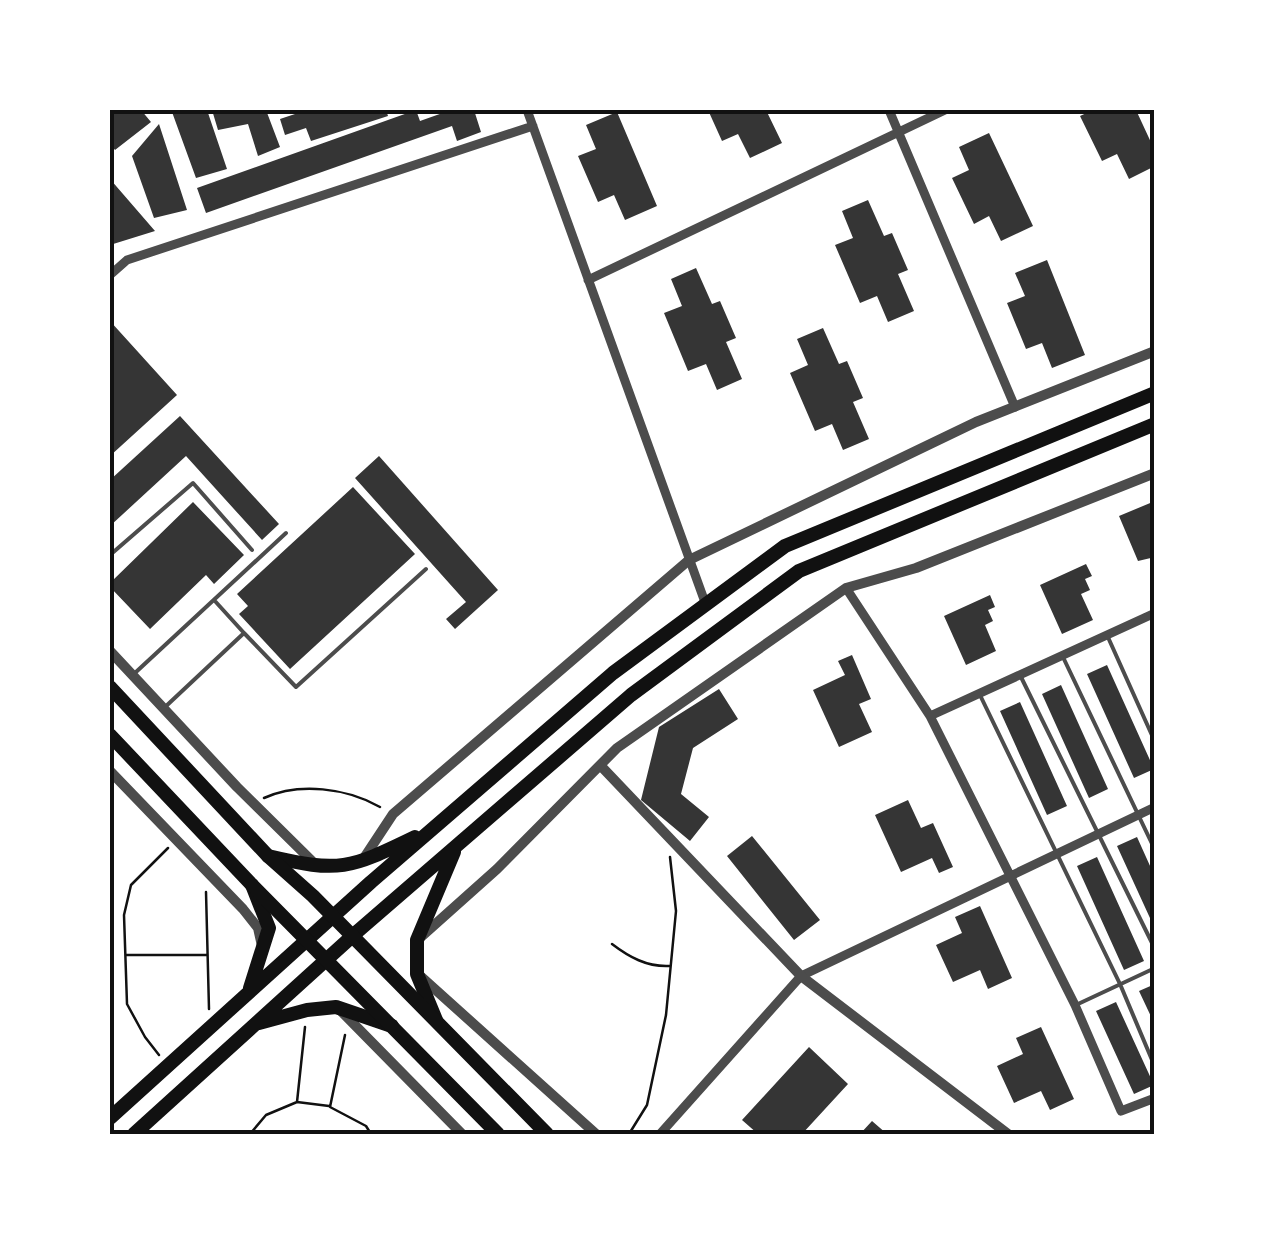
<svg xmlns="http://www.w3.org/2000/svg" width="1265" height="1244" font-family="Barlow,sans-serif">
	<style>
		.building { fill: #353535 }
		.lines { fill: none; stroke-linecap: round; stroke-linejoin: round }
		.path { stroke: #111; stroke-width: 2.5 }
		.service { stroke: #4c4c4c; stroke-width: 4 }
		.minor { stroke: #4c4c4c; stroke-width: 9 }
		.tertiary { stroke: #4c4c4c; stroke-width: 10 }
		.primary { stroke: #111; stroke-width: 14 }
		.trunk { stroke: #111; stroke-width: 14 }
		.neatline { fill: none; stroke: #111; stroke-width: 4 }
	</style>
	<rect width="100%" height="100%" fill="#fff"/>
	<path class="building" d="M110,110H141L151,122L115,150L110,144Z
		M175,110H207L227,169L196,178L172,112Z
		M212,110H266L280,147L258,156L248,124L218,130Z
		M307,110H386L388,116L311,141L306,128L285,135L280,119Z
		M416,110L420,121L451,110H474L481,132L457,141L452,126L206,213L197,188Z
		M708,110H766L782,143L750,158L738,134L722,141Z
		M1093,110H1136L1155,151V166L1129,179L1117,154L1102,161L1080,116Z
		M617,112L657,206L625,220L614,195L598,202L578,156L596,149L586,125Z
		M159,124L187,210L154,218L132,156Z
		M989,133L1033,226L1001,241L989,216L974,224L952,178L969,170L959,147Z
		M110,179L155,231L110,245Z
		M868,200L884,236L892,233L908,270L898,274L914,311L888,322L877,296L860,303L835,245L853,238L842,211Z
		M1047,260L1085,355L1052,368L1042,343L1026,349L1007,303L1025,296L1015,273Z
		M696,268L712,304L720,301L736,338L726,342L742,379L717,390L706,364L688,371L664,313L682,306L671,279Z
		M110,321L177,395L110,456Z
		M823,328L839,364L847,361L863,398L853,402L869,439L843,450L832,424L815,431L790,373L808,365L797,339Z
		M180,416L279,524L262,540L186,456L110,526V480Z
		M379,456L498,590L455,629L446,619L466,602L355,478Z
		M353,487L415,554L290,669L239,614L248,606L237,594Z
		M1155,501V557L1138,561L1119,516Z
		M193,502L244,555L214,584L206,575L150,629L110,587V583Z
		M1086,564L1092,576L1085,579L1090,590L1081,594L1093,620L1062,634L1040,585Z
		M990,595L995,607L988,610L993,621L985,625L996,651L966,665L944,616Z
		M852,655L871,699L859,704L872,732L839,747L813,690L845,675L838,661Z
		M1107,665L1154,769L1134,778L1087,674Z
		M1061,685L1108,789L1089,798L1042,694Z
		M719,689L738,719L693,748L681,794L709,817L690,841L641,800L659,727Z
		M1020,702L1067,806L1047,815L1000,711Z
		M908,800L921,828L933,823L953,867L939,873L932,858L901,872L875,815Z
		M752,836L820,920L794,940L727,856Z
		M1137,837L1155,877V929L1117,846Z
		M1097,857L1144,961L1124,970L1077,866Z
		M980,906L1012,978L988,989L980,970L953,982L936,945L962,933L955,917Z
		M1155,984V1025L1139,991Z
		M1116,1002L1154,1085L1134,1094L1096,1011Z
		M1041,1027L1074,1099L1050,1110L1041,1091L1014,1103L997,1066L1023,1054L1016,1038Z
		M809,1047L848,1084L802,1134H758L742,1120Z
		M872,1121L887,1134H860Z"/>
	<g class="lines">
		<path class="path" d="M264,798C299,782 347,788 380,807
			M206,892L209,1009
			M612,944C629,957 647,967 669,966
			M126,955H206
			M345,1035L330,1107L366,1126L371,1134
			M159,1055L145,1037L127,1004L124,915L131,885L168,848
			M297,1102L329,1106
			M250,1134L266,1115L297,1102L305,1027
			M629,1134L647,1105L666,1015L676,911L670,857"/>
		<path class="service" d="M110,555L193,483L252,550
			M214,600L244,633
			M1150,615L1155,627
			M1107,635L1155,742
			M1062,655L1155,850
			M136,672L286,533
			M1020,675L1155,949
			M979,693L1120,984L1155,1067
			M164,708L244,633L296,687L426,569
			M1078,1004L1155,968"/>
		<path class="minor" d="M527,110L706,605
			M889,110L1015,407
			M110,275L127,260L533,126
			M588,280L945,110
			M846,588L930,716L1075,1005L1121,1111L1155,1098
			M930,716L1155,613
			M660,1134L801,976L1155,807"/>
		<path class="tertiary" d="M110,651L237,787L315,864
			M600,765L801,976L1008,1134
			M110,771L243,909L258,928L262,946
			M364,858L393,814L689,560L976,422L1155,351
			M422,936L497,869L617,748L846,588L916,568L1155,473
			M418,974L596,1134
			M341,1011L462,1134"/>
		<path class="primary" d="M268,856C340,873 349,869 415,837
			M250,988L269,928L252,885
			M436,1020L417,974V940L454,852
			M259,1023L307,1010L336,1007L392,1026
			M110,1118L371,882L613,673L785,546L1155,393
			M134,1134L358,931L631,695L799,571L1155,424"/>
		<path class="trunk" d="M110,687L268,856L313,896L547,1134
			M110,735L252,885L498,1134"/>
	</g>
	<rect width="1265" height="1244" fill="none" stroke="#ffffff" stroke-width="225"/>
	<rect x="112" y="112" width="1040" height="1020" class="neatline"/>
</svg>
